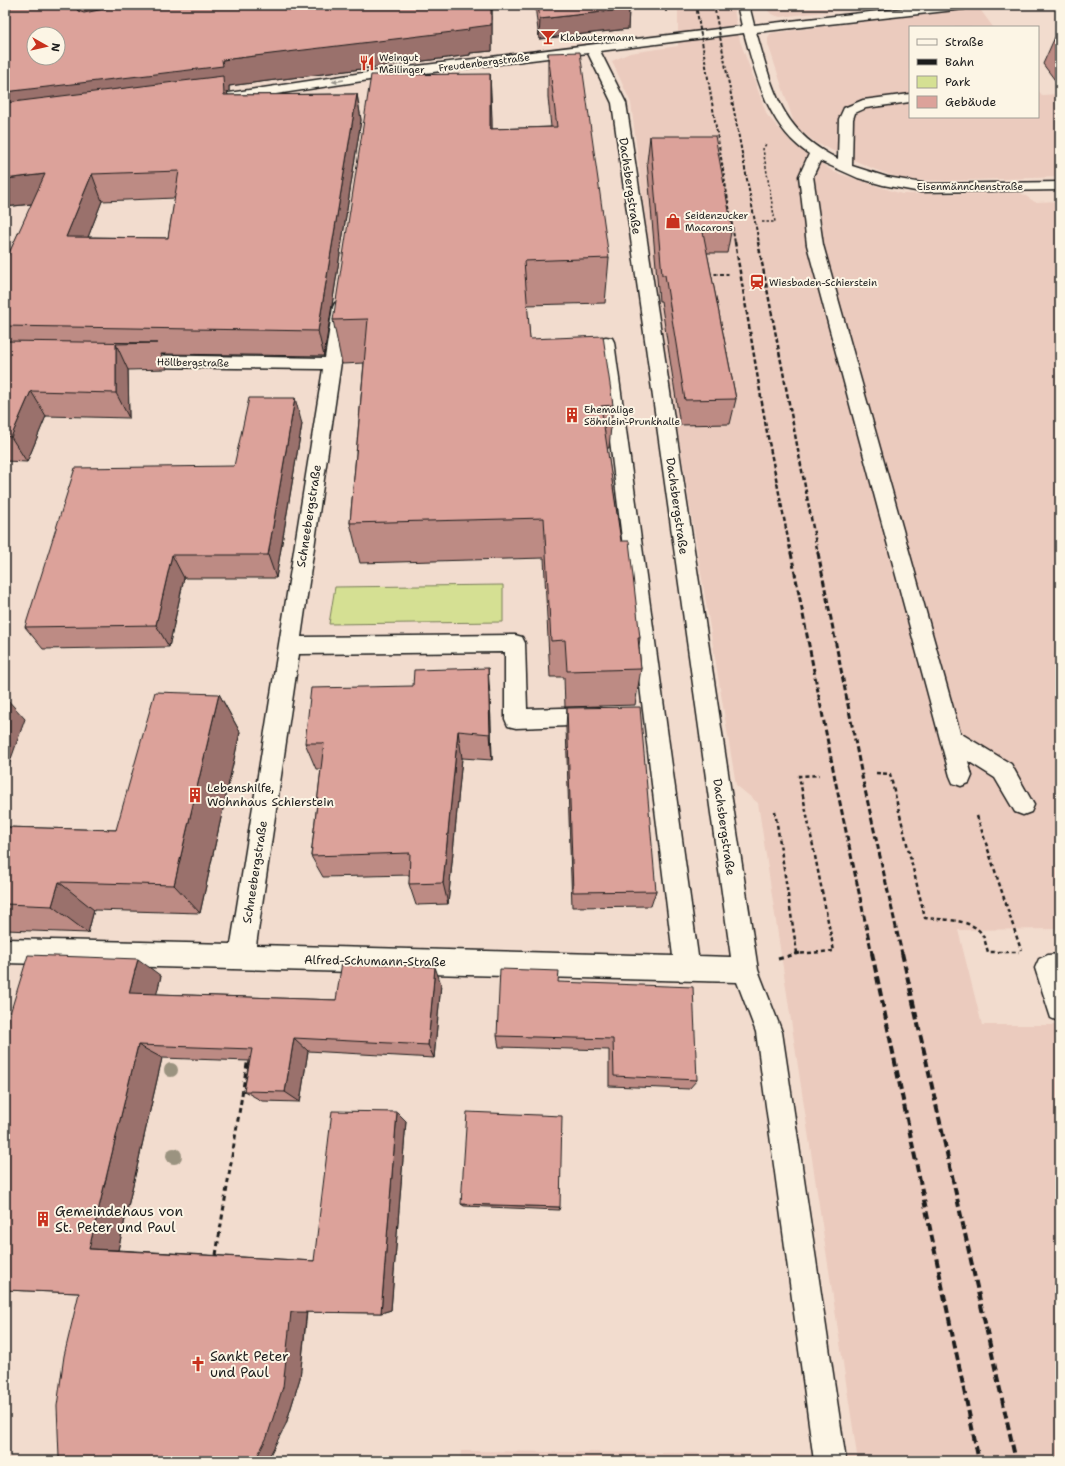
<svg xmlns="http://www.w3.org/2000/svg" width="1065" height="1466" font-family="'Shantell Sans',sans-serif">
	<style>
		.built { fill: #ebcbbe }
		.green { fill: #d5e093; stroke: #787e58 }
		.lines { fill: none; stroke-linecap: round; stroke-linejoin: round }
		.minor-casing { stroke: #1c1c1c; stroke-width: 3 }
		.path-far3 { stroke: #1c1c1c; stroke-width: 1.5; stroke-dasharray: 2.5 2; stroke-linecap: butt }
		.path-far2 { stroke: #1c1c1c; stroke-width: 2; stroke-dasharray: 3 2.5; stroke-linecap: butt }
		.path-far1 { stroke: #1c1c1c; stroke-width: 2.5; stroke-dasharray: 4 3; stroke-linecap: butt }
		.path { stroke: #1c1c1c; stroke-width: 3; stroke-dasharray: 5 4; stroke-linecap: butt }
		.minor { fill: #fcf5e5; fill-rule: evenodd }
		.rail-far3 { stroke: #1c1c1c; stroke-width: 2; stroke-dasharray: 3.5 2; stroke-linecap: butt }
		.rail-far2 { stroke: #1c1c1c; stroke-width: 2.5; stroke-dasharray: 4.5 2.5; stroke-linecap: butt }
		.rail-far1 { stroke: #1c1c1c; stroke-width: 3; stroke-dasharray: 6 3; stroke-linecap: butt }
		.rail { stroke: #1c1c1c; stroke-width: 4; stroke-dasharray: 8 4; stroke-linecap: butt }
		.tree { fill: #9b9380 }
		.wall { fill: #bd8b84; stroke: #1c1c1c; fill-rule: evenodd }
		.shaded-wall { fill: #9a716c; stroke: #1c1c1c }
		.building { fill: #dca29a; stroke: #1c1c1c; fill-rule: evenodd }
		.oneway { fill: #97938b }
		.labels { text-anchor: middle; stroke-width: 4; stroke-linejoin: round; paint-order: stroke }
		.far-poi-label { font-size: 10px; fill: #1c1c1c; stroke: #fcf5e5; text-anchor: start }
		.far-street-label { font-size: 10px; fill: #1c1c1c; stroke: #fcf5e5 }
		.street-label { font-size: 12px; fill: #1c1c1c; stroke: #fcf5e5 }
		.poi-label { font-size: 12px; fill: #1c1c1c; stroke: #fcf5e5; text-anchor: start }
		.near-poi-label { font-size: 14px; fill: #1c1c1c; stroke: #fcf5e5; text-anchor: start }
	</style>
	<rect width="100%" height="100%" fill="#f2dcce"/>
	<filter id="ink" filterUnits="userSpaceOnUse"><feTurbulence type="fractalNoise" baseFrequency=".025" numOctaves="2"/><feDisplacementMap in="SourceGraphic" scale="8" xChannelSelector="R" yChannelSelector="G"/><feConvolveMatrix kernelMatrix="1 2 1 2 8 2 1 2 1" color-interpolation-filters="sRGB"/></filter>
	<g filter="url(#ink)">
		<path class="built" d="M678,5H733L740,41L767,115L794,145L834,172L902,194L1021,193L1035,202L1060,201V929L958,930L982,1025H1060V1461H460L461,1451L857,1455L758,803L736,785L655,295L631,103L612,61L630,53L678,46Z
			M763,5H884L780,17L771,14Z
			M979,8L993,27H910V117H1038V90L1042,95L1060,94V177L946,181L905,180L876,170L816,143L795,126L768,44V37L771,33Z"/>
		<path class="green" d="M503,585V622L329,624L335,587Z"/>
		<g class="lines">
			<defs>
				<path id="minor" d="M737,5H749L754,25L932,5H970L968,8L964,9L756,32C773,89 780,131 838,159L839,119L844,108L863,100L910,94V102L866,108L855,113L853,119L852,166L887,177L928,184L1060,182V190L921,192L883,185L858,178L820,161L813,176L823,245L960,733L1011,764L1034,805L1031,812L1023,815L1015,812L995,778L968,761L972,776L969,783L961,786L953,783L950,776L807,245L799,176L809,154C768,127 757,78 744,33L600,51L626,103L758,970L782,1032L846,1461H814L756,1032L737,982L5,963V939L231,944L323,369L134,367L128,365L126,361L128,357L134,355L325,358L333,307L335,303L341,302L347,303L349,307L301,637L515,635L522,637L525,643L527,709L596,707L604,709L607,716L604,723L596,725L516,728L508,726L505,719V652L299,654L256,945L673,956L598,342L600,338L606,337L612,338L614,342L698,956L731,957L612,103L588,53L376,79L215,103L210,102L208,99L210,96L215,95L376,71L742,26Z
					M1060,954V1022L1051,1018L1035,968L1039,959L1048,955Z"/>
			</defs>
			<use href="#minor" class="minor-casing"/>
			<path class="path-far3" d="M666,5V14
				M762,222H775L763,149L766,144"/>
			<path class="path-far2" d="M709,274H730"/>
			<path class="path-far1" d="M876,773L890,774L925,918C942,920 971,918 982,934C985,939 986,946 988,952H1019
				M775,811L797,953
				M977,816L1021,950
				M794,954L834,951L799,776L819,775"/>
			<path class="path" d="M778,959L800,953
				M216,1255L248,1058"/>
			<use href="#minor" class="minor"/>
			<path class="rail-far3" d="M696,5L735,243
				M714,5L759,243"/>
			<path class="rail-far2" d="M735,242L766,427L791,554
				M758,242L818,554"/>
			<path class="rail-far1" d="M791,553L836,784L872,954
				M818,553L863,781L902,954"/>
			<path class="rail" d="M872,953L979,1461
				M902,953L1016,1461"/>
		</g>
		<g class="tree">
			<circle cx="171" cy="1070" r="7"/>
			<circle cx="174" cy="1156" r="8"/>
		</g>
		<path class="wall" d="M12,5H492V51L470,53V55L229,86V91L227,92L228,95L357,94L361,120L324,356L161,354L167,369L128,370L129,418L46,416L27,462L5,461V262L32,204L5,207V14H8ZM175,198L168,238L88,237L102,201Z
			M535,5H627L629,9L628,29L539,39Z
			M1055,37H1060V87L1043,64Z
			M548,53L609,258L605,303L527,305L530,339L613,405L609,448H607L621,541L640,638L639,646L641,669L635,705L565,707L564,677H550L544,558L360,563L350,523L364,363L342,364L333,320L490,74L492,129L551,127L548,97Z
			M650,136L732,227L727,253H707L736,399L730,424L680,425L661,301H659L647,162Z
			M302,424L276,578H184L169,647L43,649L25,627L234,466Z
			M219,694L240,732L200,913L94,910L88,933L5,930V827L116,830Z
			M490,696L492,760L462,758L448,904L416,905L409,884L410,875L323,877L311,856L321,769H316L305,743Z
			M567,708L656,891L651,906L572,907L566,728Z
			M161,976L156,994L336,1000L441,984L434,1058L308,1051L300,1102L262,1101L244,1091L249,1061L162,1058L118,1250L314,1261L397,1112L406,1121L391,1310L381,1313L307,1312L300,1378L286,1424L79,1293L5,1290Z
			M558,982L697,1080L689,1089L609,1086V1050L499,1047L497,1036Z
			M461,1204L560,1207L559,1210L464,1206Z"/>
		<path class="shaded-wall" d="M78,5H205L86,32L76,7Z
			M491,5H492V51L470,53V55L229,86V91L227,92L230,102L5,120V92L222,60L468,28Z
			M629,9L628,29L539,39L540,19Z
			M490,74L492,118V173L490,129Z
			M357,94L361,120L324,356L318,331Z
			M45,174L57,201L5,207V179Z
			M92,174L102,201L78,263L66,237Z
			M116,344L128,370L129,418L116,393Z
			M31,391L46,416L27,462L11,437Z
			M295,398L302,424L276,578L268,555Z
			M172,555L184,578L169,647L156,625Z
			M488,668L490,696L492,760L490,734Z
			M219,694L240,732L200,913L174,885Z
			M5,697L25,719L5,776Z
			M458,731L462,758L448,904L443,883Z
			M59,882L94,910L88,933L52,906Z
			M138,959L161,976L153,1009L129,993Z
			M435,967L441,984L434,1058L428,1045Z
			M294,1038L308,1051L300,1102L285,1092Z
			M138,1045L162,1058L118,1250L89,1249Z
			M397,1112L406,1121L391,1310L381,1313Z
			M307,1308L300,1378L286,1424L267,1461H255L291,1312Z"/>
		<path class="building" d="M12,5H78L76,7L78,11L84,13L124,5H491V25L468,28L469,30L222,60L223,66L5,92V14H8ZM34,34H58V58H34Z
			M538,5H627L629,9L540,19Z
			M1055,37H1060V44Z
			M580,52L609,258L524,261L530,339L603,336L613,405L601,406L621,541H629L640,638H638L641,669L567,671L565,640L551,641L544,518L350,523L368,319L333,320L371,75L490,74V129L557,127L548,53Z
			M223,76L224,95L357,94L318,331L5,326V262L45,174L5,179V103ZM179,171L168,238L66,237L92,174Z
			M650,136H715L732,227H702L736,399L685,400L665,275H662Z
			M5,341L157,343L116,344V393L31,391L11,437L5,436Z
			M249,398H295L268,555H172L156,625L25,627L75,468L234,466Z
			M488,668L490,734L458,731L443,883L409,884L410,853L311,856L324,743H305L311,688L413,686L414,670Z
			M155,692L219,694L174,885L59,882L52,906L5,904V827L116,830Z
			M640,707L656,891L573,892L567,708Z
			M28,955L138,959L129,993L336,1000L342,962L435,967L428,1045L294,1038L285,1092L244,1091L252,1049L138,1045L89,1249L314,1261L332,1111L397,1112L381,1313L291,1312L283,1387L267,1437L255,1461H60L59,1457L57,1406L64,1356L79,1293L5,1290V1030Z
			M500,969L559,971L558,982L693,987L697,1080L614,1076L613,1039L497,1036Z
			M467,1112L562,1116L560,1207L461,1204Z"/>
		<defs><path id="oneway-solid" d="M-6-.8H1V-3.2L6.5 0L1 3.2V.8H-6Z"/></defs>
		<use class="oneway" href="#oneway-solid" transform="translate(338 81) rotate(171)"/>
	</g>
	<defs>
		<symbol id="bar-bare" viewBox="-9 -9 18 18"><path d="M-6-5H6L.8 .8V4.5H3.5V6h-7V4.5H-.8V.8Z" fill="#c8321e" stroke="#fcf5e5" stroke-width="2.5" paint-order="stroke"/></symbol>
		<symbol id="restaurant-bare" viewBox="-9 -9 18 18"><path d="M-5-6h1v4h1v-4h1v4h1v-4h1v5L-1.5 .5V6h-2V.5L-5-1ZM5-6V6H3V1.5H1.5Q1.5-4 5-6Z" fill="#c8321e" stroke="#fcf5e5" stroke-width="2.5" paint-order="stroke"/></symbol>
		<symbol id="shop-bare" viewBox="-9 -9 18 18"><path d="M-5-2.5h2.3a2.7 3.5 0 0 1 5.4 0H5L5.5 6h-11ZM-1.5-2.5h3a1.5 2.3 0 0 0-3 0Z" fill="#c8321e" stroke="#fcf5e5" stroke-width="2.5" paint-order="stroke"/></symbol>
		<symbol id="station-bare" viewBox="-9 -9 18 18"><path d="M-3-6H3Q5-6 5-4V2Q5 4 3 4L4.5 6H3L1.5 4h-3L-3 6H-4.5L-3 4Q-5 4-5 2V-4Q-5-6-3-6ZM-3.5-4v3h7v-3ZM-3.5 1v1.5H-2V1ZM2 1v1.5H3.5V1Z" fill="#c8321e" stroke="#fcf5e5" stroke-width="2.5" paint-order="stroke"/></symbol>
		<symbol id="building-bare" viewBox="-9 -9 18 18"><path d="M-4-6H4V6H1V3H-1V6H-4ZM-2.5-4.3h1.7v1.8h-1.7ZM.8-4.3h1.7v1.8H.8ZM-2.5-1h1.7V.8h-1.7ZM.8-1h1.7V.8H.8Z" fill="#c8321e" stroke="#fcf5e5" stroke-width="2.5" paint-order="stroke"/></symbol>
		<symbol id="church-bare" viewBox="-9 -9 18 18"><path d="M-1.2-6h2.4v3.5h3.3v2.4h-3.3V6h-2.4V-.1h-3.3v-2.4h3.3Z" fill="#c8321e" stroke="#fcf5e5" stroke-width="2.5" paint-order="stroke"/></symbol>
	</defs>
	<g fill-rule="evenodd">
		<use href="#bar-bare" x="537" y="26" width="22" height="22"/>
		<use href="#restaurant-bare" x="356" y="52" width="22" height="22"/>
		<use href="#shop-bare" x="662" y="210" width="22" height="22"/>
		<use href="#station-bare" x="746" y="271" width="22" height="22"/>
		<use href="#building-bare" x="561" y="404" width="22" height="22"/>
		<use href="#building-bare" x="184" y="784" width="22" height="22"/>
		<use href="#building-bare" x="32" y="1208" width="22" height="22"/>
		<use href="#church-bare" x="187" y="1353" width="22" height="22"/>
	</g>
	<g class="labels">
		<g class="far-poi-label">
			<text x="560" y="41">Klabautermann</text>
			<text x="379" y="61">Weingut<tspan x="379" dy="12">Meilinger</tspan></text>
			<text x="685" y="219">Seidenzucker<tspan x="685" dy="12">Macarons</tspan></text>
			<text x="769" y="286">Wiesbaden-Schierstein</text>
			<text x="584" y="413">Ehemalige<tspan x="584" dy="12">Söhnlein-Prunkhalle</tspan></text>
		</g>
		<g class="far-street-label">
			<text transform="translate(484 62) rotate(-7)" y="4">Freudenbergstraße</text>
			<text x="970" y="190">Eisenmännchenstraße</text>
			<text transform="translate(193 362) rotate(1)" y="4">Höllbergstraße</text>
		</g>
		<g class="street-label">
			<text transform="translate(630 186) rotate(82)" y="4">Dachsbergstraße</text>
			<text transform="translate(677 506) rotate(82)" y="4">Dachsbergstraße</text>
			<text transform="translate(309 516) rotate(-81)" y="4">Schneebergstraße</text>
			<text transform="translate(724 827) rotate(82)" y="4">Dachsbergstraße</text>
			<text transform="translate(255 872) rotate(-81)" y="4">Schneebergstraße</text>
			<text transform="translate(375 961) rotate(1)" y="4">Alfred-Schumann-Straße</text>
		</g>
		<g class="poi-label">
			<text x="207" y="792">Lebenshilfe,<tspan x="207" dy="14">Wohnhaus Schierstein</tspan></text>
		</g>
		<g class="near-poi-label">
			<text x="55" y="1216">Gemeindehaus von<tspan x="55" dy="16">St. Peter und Paul</tspan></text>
			<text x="210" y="1361">Sankt Peter<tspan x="210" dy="16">und Paul</tspan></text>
		</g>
	</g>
	<rect width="1065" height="1466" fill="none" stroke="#fcf5e5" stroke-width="20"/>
	<rect x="10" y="10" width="1045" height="1446" fill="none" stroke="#1c1c1c" stroke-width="1.5" filter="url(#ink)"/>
	<rect x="909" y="26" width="130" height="92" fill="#fcf5e5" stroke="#a29e95"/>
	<rect x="917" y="39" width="20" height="6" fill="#fcf5e5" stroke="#a29e95"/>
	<text x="945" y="46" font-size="12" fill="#1c1c1c">Straße</text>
	<rect x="917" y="59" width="20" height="6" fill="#1c1c1c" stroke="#a29e95"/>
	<text x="945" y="66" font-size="12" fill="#1c1c1c">Bahn</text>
	<rect x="917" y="76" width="20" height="12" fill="#d5e093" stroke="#a29e95"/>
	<text x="945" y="86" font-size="12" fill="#1c1c1c">Park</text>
	<rect x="917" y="96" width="20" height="12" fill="#dca29a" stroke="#a29e95"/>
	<text x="945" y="106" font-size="12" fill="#1c1c1c">Gebäude</text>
	<g transform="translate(46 46) rotate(98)"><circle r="19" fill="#fcf5e5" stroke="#a29e95"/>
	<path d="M0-3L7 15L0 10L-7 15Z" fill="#c8321e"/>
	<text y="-6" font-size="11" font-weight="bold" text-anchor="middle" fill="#1c1c1c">N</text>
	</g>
</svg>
